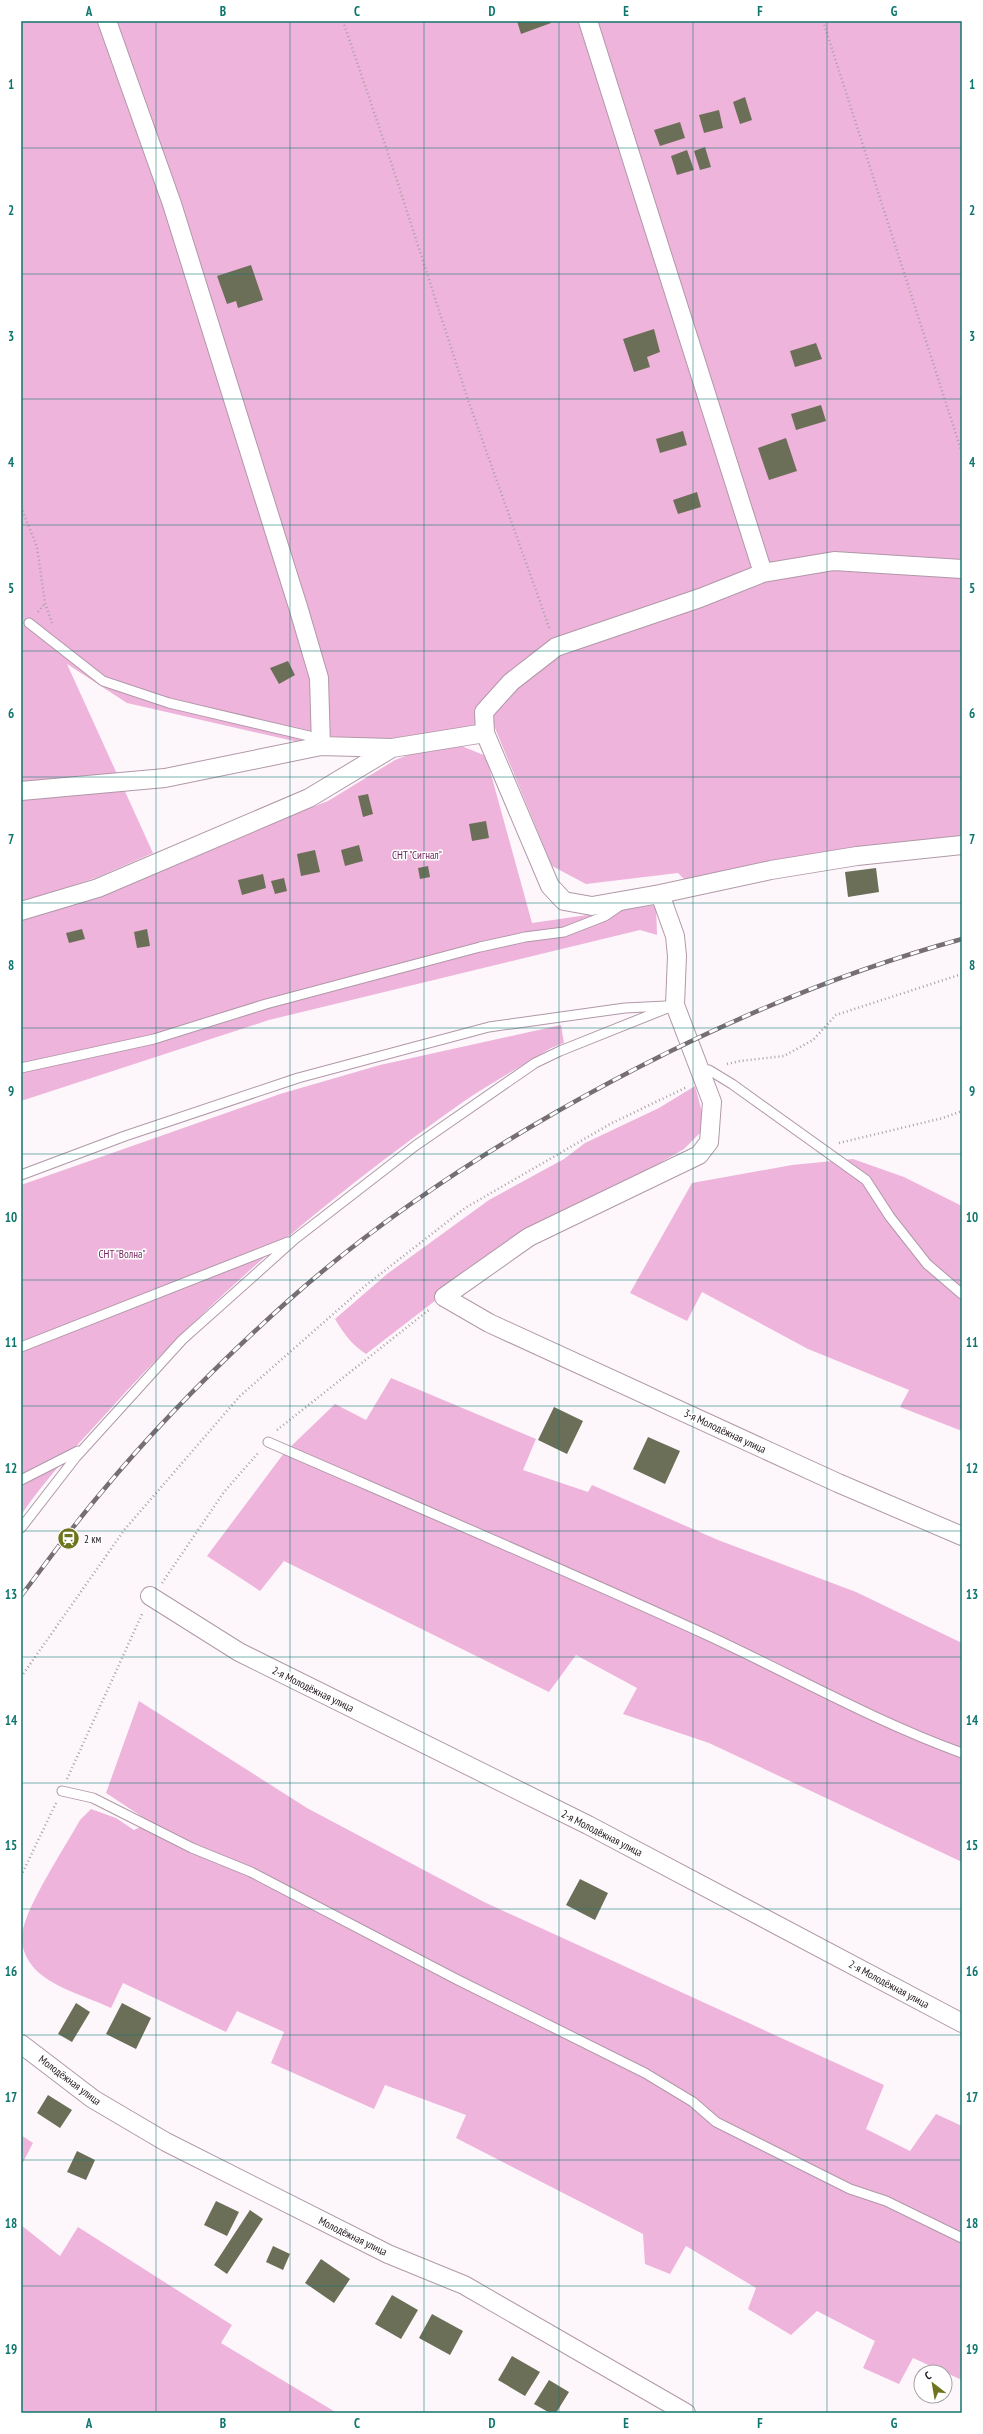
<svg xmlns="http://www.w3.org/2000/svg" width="983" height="2434" font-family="'PT Sans Narrow',sans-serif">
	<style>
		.green { fill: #eeb4db }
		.building { fill: #6c6f57 }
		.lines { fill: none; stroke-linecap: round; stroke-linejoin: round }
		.lane-casing { stroke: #b198a8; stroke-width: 11 }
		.street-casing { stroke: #b198a8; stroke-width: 20 }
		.path { stroke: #a7a0a5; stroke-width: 2.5; stroke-dasharray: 1 3; stroke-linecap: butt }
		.lane { stroke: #fff; stroke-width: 9 }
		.street { stroke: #fff; stroke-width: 18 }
		.rail-casing { stroke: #766e73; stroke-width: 4.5 }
		.rail { stroke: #fff; stroke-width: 3; stroke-dasharray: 9; stroke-linecap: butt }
		.grid { fill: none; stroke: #0f766e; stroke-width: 1; stroke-opacity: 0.55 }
		.labels { text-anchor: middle; stroke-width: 3; stroke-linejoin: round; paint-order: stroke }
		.park-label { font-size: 11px; fill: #6f1f5b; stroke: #fff }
		.street-label { font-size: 11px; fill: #21181e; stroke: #fff }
		.poi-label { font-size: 11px; fill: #21181e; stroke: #fff; text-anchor: start }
		.neatline { fill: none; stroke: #0f766e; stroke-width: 1.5 }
		.grid-label { font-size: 13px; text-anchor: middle; font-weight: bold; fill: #0f766e }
	</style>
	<rect width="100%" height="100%" fill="#fdf7fb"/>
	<path class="green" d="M21,21H962V840L686,881L678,873L586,884L552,866L492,721L398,741L307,744L127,703L67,664L153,853L98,877L21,903Z
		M459,745L486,756L532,923L656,905L657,935L640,930L269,1020L21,1101V919L328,801L395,760L413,753Z
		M561,1025L564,1043L551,1048C522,1066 491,1083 463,1102C336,1191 216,1292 113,1406C81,1441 47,1477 21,1515V1185L280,1094L380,1065Z
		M695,1086L704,1119L701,1132L684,1149L475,1270L366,1354C352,1345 344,1334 335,1319L387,1274L489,1200L564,1159L585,1143L659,1108Z
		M853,1159L904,1177L962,1206V1431L900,1407L909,1390L808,1349L702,1292L687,1321L630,1293L692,1183L792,1165Z
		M391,1378L536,1439L523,1470L588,1492L592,1485L718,1540L856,1592L962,1643V1862L709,1743L623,1714L637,1688L576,1655L549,1692L284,1561L260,1591L207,1556L284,1453L335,1404L366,1420Z
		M139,1701L307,1808L484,1902L884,2085L866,2129L910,2151L936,2114L962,2126V2380L913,2358L899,2384L863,2368L875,2341L817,2311L791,2335L748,2309L756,2288L686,2246L670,2274L645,2264L643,2234L456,2138L466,2115L385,2085L374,2109L271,2063L284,2032L237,2011L226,2032L123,1983L111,2008C88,1997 57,1989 38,1972C28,1963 20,1947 22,1934C27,1904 64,1849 80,1820L91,1809L116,1818L134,1830L140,1827L144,1818L106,1793Z
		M21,2135L33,2143L21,2166Z
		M21,2225L60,2256L78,2227L232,2325L221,2343L337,2413H21Z"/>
	<path class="building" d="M517,21H551V23L521,34Z
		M745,97L752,120L740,124L733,102Z
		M719,110L723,128L704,133L699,115Z
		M680,122L685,138L660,146L654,130Z
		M705,147L711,167L700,170L694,151Z
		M687,150L694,170L677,175L671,156Z
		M251,265L263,300L238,308L236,301L227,304L217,276Z
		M654,329L660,352L647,357L650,367L634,372L623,339Z
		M816,343L822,359L795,367L790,351Z
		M821,405L826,421L796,430L791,414Z
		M683,431L687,445L660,453L656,439Z
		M786,438L797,471L769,480L758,448Z
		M697,492L701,507L678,514L673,500Z
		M288,661L295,675L279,684L270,668Z
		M368,794L373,814L363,817L358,796Z
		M486,821L489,838L472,841L469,824Z
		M359,845L363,861L345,866L341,850Z
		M315,850L320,872L301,876L297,854Z
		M428,866L430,877L420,879L418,868Z
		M876,868L879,892L848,897L845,872Z
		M263,874L266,888L242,895L238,880Z
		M284,878L287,891L275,894L271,881Z
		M82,929L85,939L69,943L66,933Z
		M147,929L150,946L137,948L134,932Z
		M554,1407L583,1421L567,1454L538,1440Z
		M648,1437L680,1451L665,1484L633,1469Z
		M580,1879L608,1893L595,1920L566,1905Z
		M76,2003L90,2012L72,2042L58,2034Z
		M122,2003L151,2018L136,2049L106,2034Z
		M48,2095L72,2110L60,2128L37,2113Z
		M77,2151L95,2160L86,2180L67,2172Z
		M216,2201L239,2212L227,2236L204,2225Z
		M250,2210L263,2219L227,2274L214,2265Z
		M273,2246L290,2254L283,2270L266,2262Z
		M321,2259L350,2279L334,2303L305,2283Z
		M392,2295L418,2310L401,2339L375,2324Z
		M432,2314L463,2331L450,2355L419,2338Z
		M512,2356L540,2372L525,2396L498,2380Z
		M549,2380L569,2392L556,2413H550L534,2404Z"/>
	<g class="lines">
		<defs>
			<path id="lane" d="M29,623L103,681L169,703L309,736L321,746
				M21,1068L154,1039L266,1004L480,947L525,937L564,932L605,916L621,905
				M699,1069L709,1070L732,1084L866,1180L890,1217L927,1264L962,1294
				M21,1175L125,1136L298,1078L489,1027L625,1008L666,1006
				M21,1347L288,1242
				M268,1442C415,1506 563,1569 709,1636C793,1675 874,1721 962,1753
				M21,1480L78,1451
				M21,1528L76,1457L182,1340L295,1239L415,1146L535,1063L560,1051L675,1005
				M62,1791L93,1798L192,1848L251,1872L456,1979L645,2073L693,2102L716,2122L850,2189L886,2201L962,2238"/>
			<path id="street" d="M107,21L172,204L299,610L319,678L321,746
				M588,21L763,573
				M962,569L834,561L763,573L700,598L556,647L511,682L484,712L485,733L550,886L564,901L592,906L660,894L675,936L677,956L675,1005L712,1102L709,1142L699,1155L529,1237L444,1297L489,1323L838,1483L962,1536
				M21,791L165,778L321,746L392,748L485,733
				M660,894L771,870L857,856L962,845
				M21,911L98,888L309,798L392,748
				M150,1596L239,1652L588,1825L962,2023
				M21,2044L93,2099L166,2142L388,2254L464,2285L686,2413"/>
		</defs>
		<use href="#lane" class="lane-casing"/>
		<use href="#street" class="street-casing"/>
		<path class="path" d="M343,21L391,162L467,397L550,630
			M823,21L962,453
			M21,507L37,547L45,603L52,623
			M38,612L45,603
			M727,1064L740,1061L784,1056L813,1040L836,1015L962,974
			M839,1143L943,1118L962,1111
			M277,1430L430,1309
			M162,1583L224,1492L259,1452
			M21,1677L125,1529L240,1396L365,1286L465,1208L612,1123L687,1087
			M67,1779L143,1612
			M21,1876L56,1803"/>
		<use href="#lane" class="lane"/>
		<use href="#street" class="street"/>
		<defs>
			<path id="rail" d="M21,1596C47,1562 72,1527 100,1494C157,1425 222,1360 289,1300C362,1235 443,1179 527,1129C664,1048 808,981 962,939"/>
		</defs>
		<use href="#rail" class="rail-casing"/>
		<use href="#rail" class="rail"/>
	</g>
	<path class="grid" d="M156,21V2413M290,21V2413M424,21V2413M559,21V2413M693,21V2413M827,21V2413M21,148H962M21,274H962M21,399H962M21,525H962M21,651H962M21,777H962M21,903H962M21,1028H962M21,1154H962M21,1280H962M21,1406H962M21,1531H962M21,1657H962M21,1783H962M21,1909H962M21,2035H962M21,2160H962M21,2286H962"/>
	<defs>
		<symbol id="station-disc" viewBox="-11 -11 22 22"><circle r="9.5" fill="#6f751e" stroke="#fff"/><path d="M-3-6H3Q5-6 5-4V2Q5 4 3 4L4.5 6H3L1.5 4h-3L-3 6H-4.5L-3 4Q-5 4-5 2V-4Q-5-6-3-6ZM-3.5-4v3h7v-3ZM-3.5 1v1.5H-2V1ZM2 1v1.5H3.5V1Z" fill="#fff"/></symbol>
	</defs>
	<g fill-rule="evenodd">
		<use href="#station-disc" x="56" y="1526" width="25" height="25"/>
	</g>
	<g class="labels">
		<g class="park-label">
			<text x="417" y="859">СНТ "Сигнал"</text>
			<text x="122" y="1258">СНТ "Волна"</text>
		</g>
		<g class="street-label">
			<text transform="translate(725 1431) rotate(25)" y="4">3-я Молодёжная улица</text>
			<text transform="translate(313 1689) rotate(26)" y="4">2-я Молодёжная улица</text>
			<text transform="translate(602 1833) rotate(27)" y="4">2-я Молодёжная улица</text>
			<text transform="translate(889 1984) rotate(28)" y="4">2-я Молодёжная улица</text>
			<text transform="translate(70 2080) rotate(37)" y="4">Молодёжная улица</text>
			<text transform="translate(353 2236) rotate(26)" y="4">Молодёжная улица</text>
		</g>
		<g class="poi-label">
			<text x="84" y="1543">2 км</text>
		</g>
	</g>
	<rect width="983" height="2434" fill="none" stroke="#ffffff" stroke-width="44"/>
	<g transform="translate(933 2384) rotate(329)"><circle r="19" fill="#ffffff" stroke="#a6a3a5"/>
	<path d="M0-3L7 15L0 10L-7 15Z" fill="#6f751e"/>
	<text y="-6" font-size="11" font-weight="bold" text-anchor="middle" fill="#21181e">С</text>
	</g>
	<rect x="22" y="22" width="939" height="2390" class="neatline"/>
	<g class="grid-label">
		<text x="89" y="16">A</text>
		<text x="223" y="16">B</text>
		<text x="357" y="16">C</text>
		<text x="492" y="16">D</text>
		<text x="626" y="16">E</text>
		<text x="760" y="16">F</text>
		<text x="894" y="16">G</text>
		<text x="11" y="89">1</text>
		<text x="972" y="89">1</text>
		<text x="11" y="215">2</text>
		<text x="972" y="215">2</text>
		<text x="11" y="341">3</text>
		<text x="972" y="341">3</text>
		<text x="11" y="467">4</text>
		<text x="972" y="467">4</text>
		<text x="11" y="593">5</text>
		<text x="972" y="593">5</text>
		<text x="11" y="718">6</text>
		<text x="972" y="718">6</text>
		<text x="11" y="844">7</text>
		<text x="972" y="844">7</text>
		<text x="11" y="970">8</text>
		<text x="972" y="970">8</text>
		<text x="11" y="1096">9</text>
		<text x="972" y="1096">9</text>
		<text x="11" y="1222">10</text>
		<text x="972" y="1222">10</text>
		<text x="11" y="1347">11</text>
		<text x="972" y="1347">11</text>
		<text x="11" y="1473">12</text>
		<text x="972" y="1473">12</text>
		<text x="11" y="1599">13</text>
		<text x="972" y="1599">13</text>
		<text x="11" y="1725">14</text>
		<text x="972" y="1725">14</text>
		<text x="11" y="1850">15</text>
		<text x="972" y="1850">15</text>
		<text x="11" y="1976">16</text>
		<text x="972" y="1976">16</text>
		<text x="11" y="2102">17</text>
		<text x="972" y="2102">17</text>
		<text x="11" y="2228">18</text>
		<text x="972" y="2228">18</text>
		<text x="11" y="2354">19</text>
		<text x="972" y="2354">19</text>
		<text x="89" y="2428">A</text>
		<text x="223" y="2428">B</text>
		<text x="357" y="2428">C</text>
		<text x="492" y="2428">D</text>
		<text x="626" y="2428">E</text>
		<text x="760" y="2428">F</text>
		<text x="894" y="2428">G</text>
	</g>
</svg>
